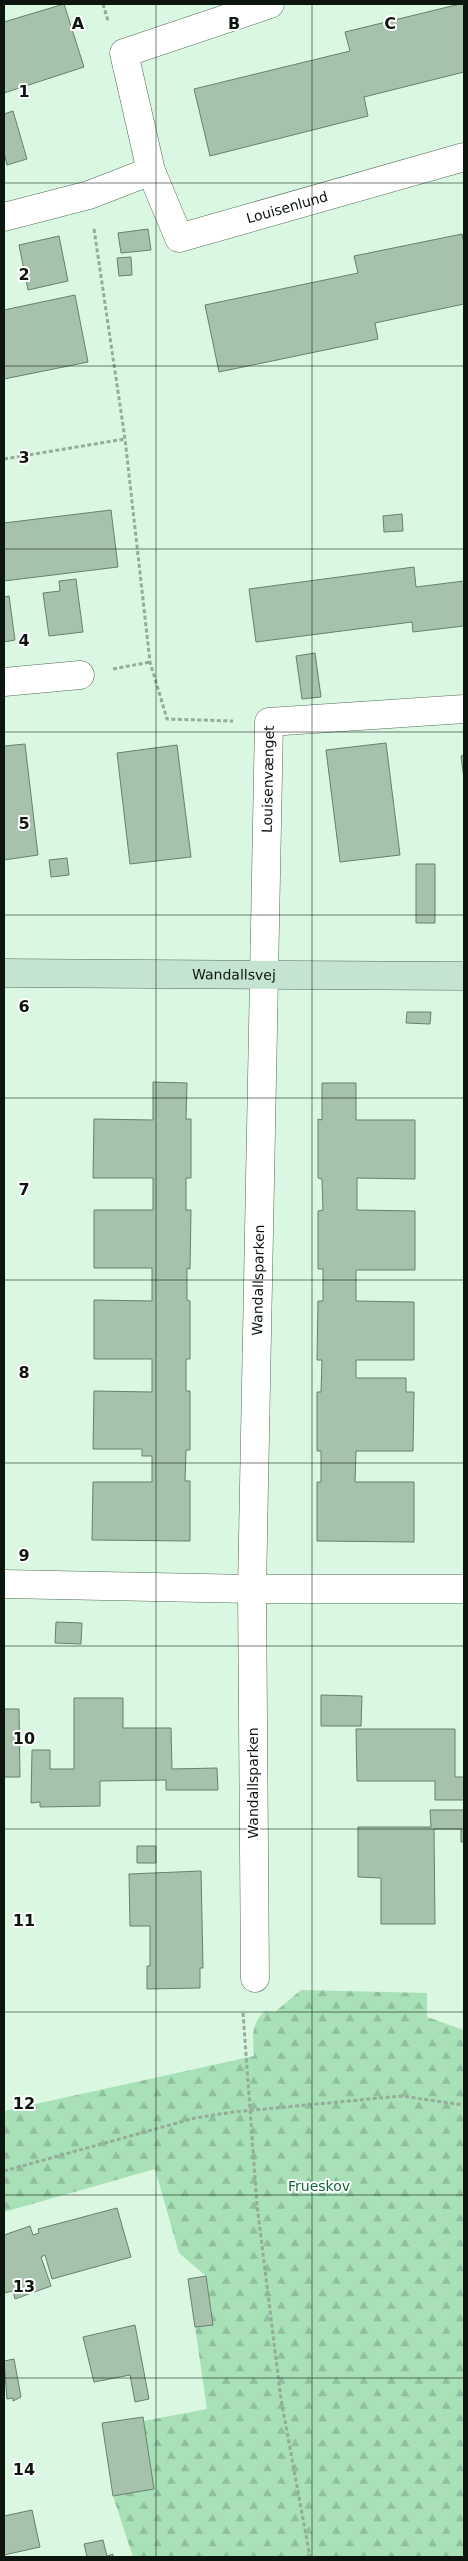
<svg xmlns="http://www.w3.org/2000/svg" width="468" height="2561" font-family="'DejaVu Sans',sans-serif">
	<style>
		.forest { fill: url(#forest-firs) }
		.building { fill: #a6c2ad; stroke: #66816d }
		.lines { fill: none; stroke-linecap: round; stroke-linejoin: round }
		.street-casing { stroke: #526c59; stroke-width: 29 }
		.secondary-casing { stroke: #526c59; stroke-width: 29 }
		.path { stroke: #95ac9a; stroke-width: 3; stroke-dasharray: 4 2.5; stroke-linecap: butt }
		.street { stroke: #fff; stroke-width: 28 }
		.secondary { stroke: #c4e3d0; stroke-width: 28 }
		.grid { fill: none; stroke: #0c160e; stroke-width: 1; stroke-opacity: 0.55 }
		.labels { text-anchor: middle; stroke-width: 4; stroke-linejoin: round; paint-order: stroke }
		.street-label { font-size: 14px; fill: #0c160e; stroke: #fff }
		.park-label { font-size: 14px; fill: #0d6937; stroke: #fff }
		.grid-label { font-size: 16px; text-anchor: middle; font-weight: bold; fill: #0c160e; stroke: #fff; stroke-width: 4; stroke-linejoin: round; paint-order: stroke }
	</style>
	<defs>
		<pattern id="forest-firs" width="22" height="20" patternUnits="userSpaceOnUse" patternTransform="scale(1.25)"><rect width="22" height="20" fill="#a8e0b7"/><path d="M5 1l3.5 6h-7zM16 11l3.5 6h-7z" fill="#8fbf9c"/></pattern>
	</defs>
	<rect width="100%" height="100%" fill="#daf7e1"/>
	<path class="forest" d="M301,1990L427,1993V2017L464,2030V2557H133L113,2496L154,2489L144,2421L207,2409L195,2327L213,2324L206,2276L179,2253L155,2169L4,2212V2111L254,2056C253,2037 250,2025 265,2011L275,2012Z"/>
	<path class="building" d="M64,4L84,67L4,93V22Z
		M460,4H464V72L364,97L368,116L210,156L194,89L350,51L345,32Z
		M13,111L27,159L7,165L4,153V114Z
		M148,229L151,250L121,253L118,233Z
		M462,234L464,245V304L375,323L378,339L219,372L205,305L358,273L354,256Z
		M59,236L68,281L28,290L19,245Z
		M131,257L132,275L119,276L117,258Z
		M75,295L88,362L4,379V310Z
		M111,510L118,567L4,581V523Z
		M402,514L403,531L384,532L383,516Z
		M414,567L416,587L464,581V626L413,632L412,622L256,642L249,589Z
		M76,579L83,632L49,636L43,593L60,591L59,581Z
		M9,596L15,640L4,642V597Z
		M315,653L321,697L302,699L296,656Z
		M386,743L400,855L340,862L326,750Z
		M25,744L38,855L4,860V746Z
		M177,745L191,857L130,864L117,753Z
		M464,755V779L461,756Z
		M67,858L69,875L51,877L49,860Z
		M416,864H435V923H416Z
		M407,1012H431L430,1024L406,1023Z
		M153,1082L187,1083L186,1119H191V1178H186V1210H191L190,1269L187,1268V1300L190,1301V1359H186V1391H190V1450H186L185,1481H190V1541L92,1540L93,1482H152V1456H142V1449H93L94,1391L152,1392V1359H94V1300L152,1301V1268H94V1210H153V1178H93L94,1119L153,1120Z
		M322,1083H356V1120H415V1179L357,1178V1210L415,1211V1270H356V1301L414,1302V1360H356V1378H406V1392H414L413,1451H356L355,1482H414V1542L317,1541V1482H321V1451H317V1392H321L322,1360H317L318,1301H323V1269H318V1211L323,1210L322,1179L318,1178V1119L322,1120Z
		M56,1622L82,1623L81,1644L55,1643Z
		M321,1695L362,1696L361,1726H321Z
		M74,1698H123V1728H171L172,1769L217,1768L218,1790H166V1780L100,1781V1806L40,1807V1802L31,1803L32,1750H50V1769H74Z
		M4,1709H19L20,1777H4Z
		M356,1729H455V1777H464V1800H435V1781H357Z
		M430,1810H464V1842H461V1829H434L435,1924H381V1878L358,1877V1827H431Z
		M137,1846H156V1863H137Z
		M201,1871L203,1968H200V1988L147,1989V1966H150V1926H130L129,1874Z
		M117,2208L131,2257L52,2279L45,2255L41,2257L51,2286L15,2299L13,2291L4,2293V2235L30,2226L33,2235L39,2233L38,2229Z
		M206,2276L213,2325L195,2327L188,2279Z
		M135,2325L149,2399L135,2402L130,2375L94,2382L83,2337Z
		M14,2359L21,2397L13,2401V2398L7,2399L4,2361Z
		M143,2417L154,2489L113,2496L102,2423Z
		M32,2510L40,2547L4,2555V2516Z
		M103,2540L107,2556L113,2554V2557H87L84,2544Z"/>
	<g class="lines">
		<defs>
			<g id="street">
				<path id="s1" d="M270,4L124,53L151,171L179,238L464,157"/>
				<path d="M4,217L89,195L151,171"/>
				<path d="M4,682L80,675"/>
				<path d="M4,1584L252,1589H464"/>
				<path id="s2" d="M255,1978L252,1589L269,722L464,709"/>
			</g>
			<g id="secondary">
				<path id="s3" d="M4,973L464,976"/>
			</g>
		</defs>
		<use href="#street" class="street-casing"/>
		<use href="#secondary" class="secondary-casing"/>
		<path class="path" d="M103,4L108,21
			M94,229L125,439L150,662L167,719L233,721
			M4,459L125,439
			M113,669L150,662
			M243,2013L257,2205L281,2399L310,2557
			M4,2171L195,2118L233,2112L401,2096L464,2105"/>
		<use href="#street" class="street"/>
		<use href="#secondary" class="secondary"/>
	</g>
	<path class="grid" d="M156,4V2557M312,4V2557M4,183H464M4,366H464M4,549H464M4,732H464M4,915H464M4,1098H464M4,1280H464M4,1463H464M4,1646H464M4,1829H464M4,2012H464M4,2195H464M4,2378H464"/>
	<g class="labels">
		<g class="street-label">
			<text dy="5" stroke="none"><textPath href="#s1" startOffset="460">Louisenlund</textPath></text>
			<text dy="5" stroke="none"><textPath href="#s2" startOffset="1199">Louisenvænget</textPath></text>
			<text dy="5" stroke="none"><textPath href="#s3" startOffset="230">Wandallsvej</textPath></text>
			<text dy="5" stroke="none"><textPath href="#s2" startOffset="698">Wandallsparken</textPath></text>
			<text transform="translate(253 1783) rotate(-90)" y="5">Wandallsparken</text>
		</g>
		<g class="park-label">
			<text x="319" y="2191">Frueskov</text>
		</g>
	</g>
	<g class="grid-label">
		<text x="78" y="29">A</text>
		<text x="234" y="29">B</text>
		<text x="390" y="29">C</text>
		<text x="24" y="97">1</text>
		<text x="24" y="280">2</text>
		<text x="24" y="463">3</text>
		<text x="24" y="646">4</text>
		<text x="24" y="829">5</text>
		<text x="24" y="1012">6</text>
		<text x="24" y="1195">7</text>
		<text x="24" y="1378">8</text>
		<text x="24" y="1561">9</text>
		<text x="24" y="1744">10</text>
		<text x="24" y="1926">11</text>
		<text x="24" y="2109">12</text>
		<text x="24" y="2292">13</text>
		<text x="24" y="2475">14</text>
	</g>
	<rect width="468" height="2561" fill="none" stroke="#0c160e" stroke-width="10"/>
</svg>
